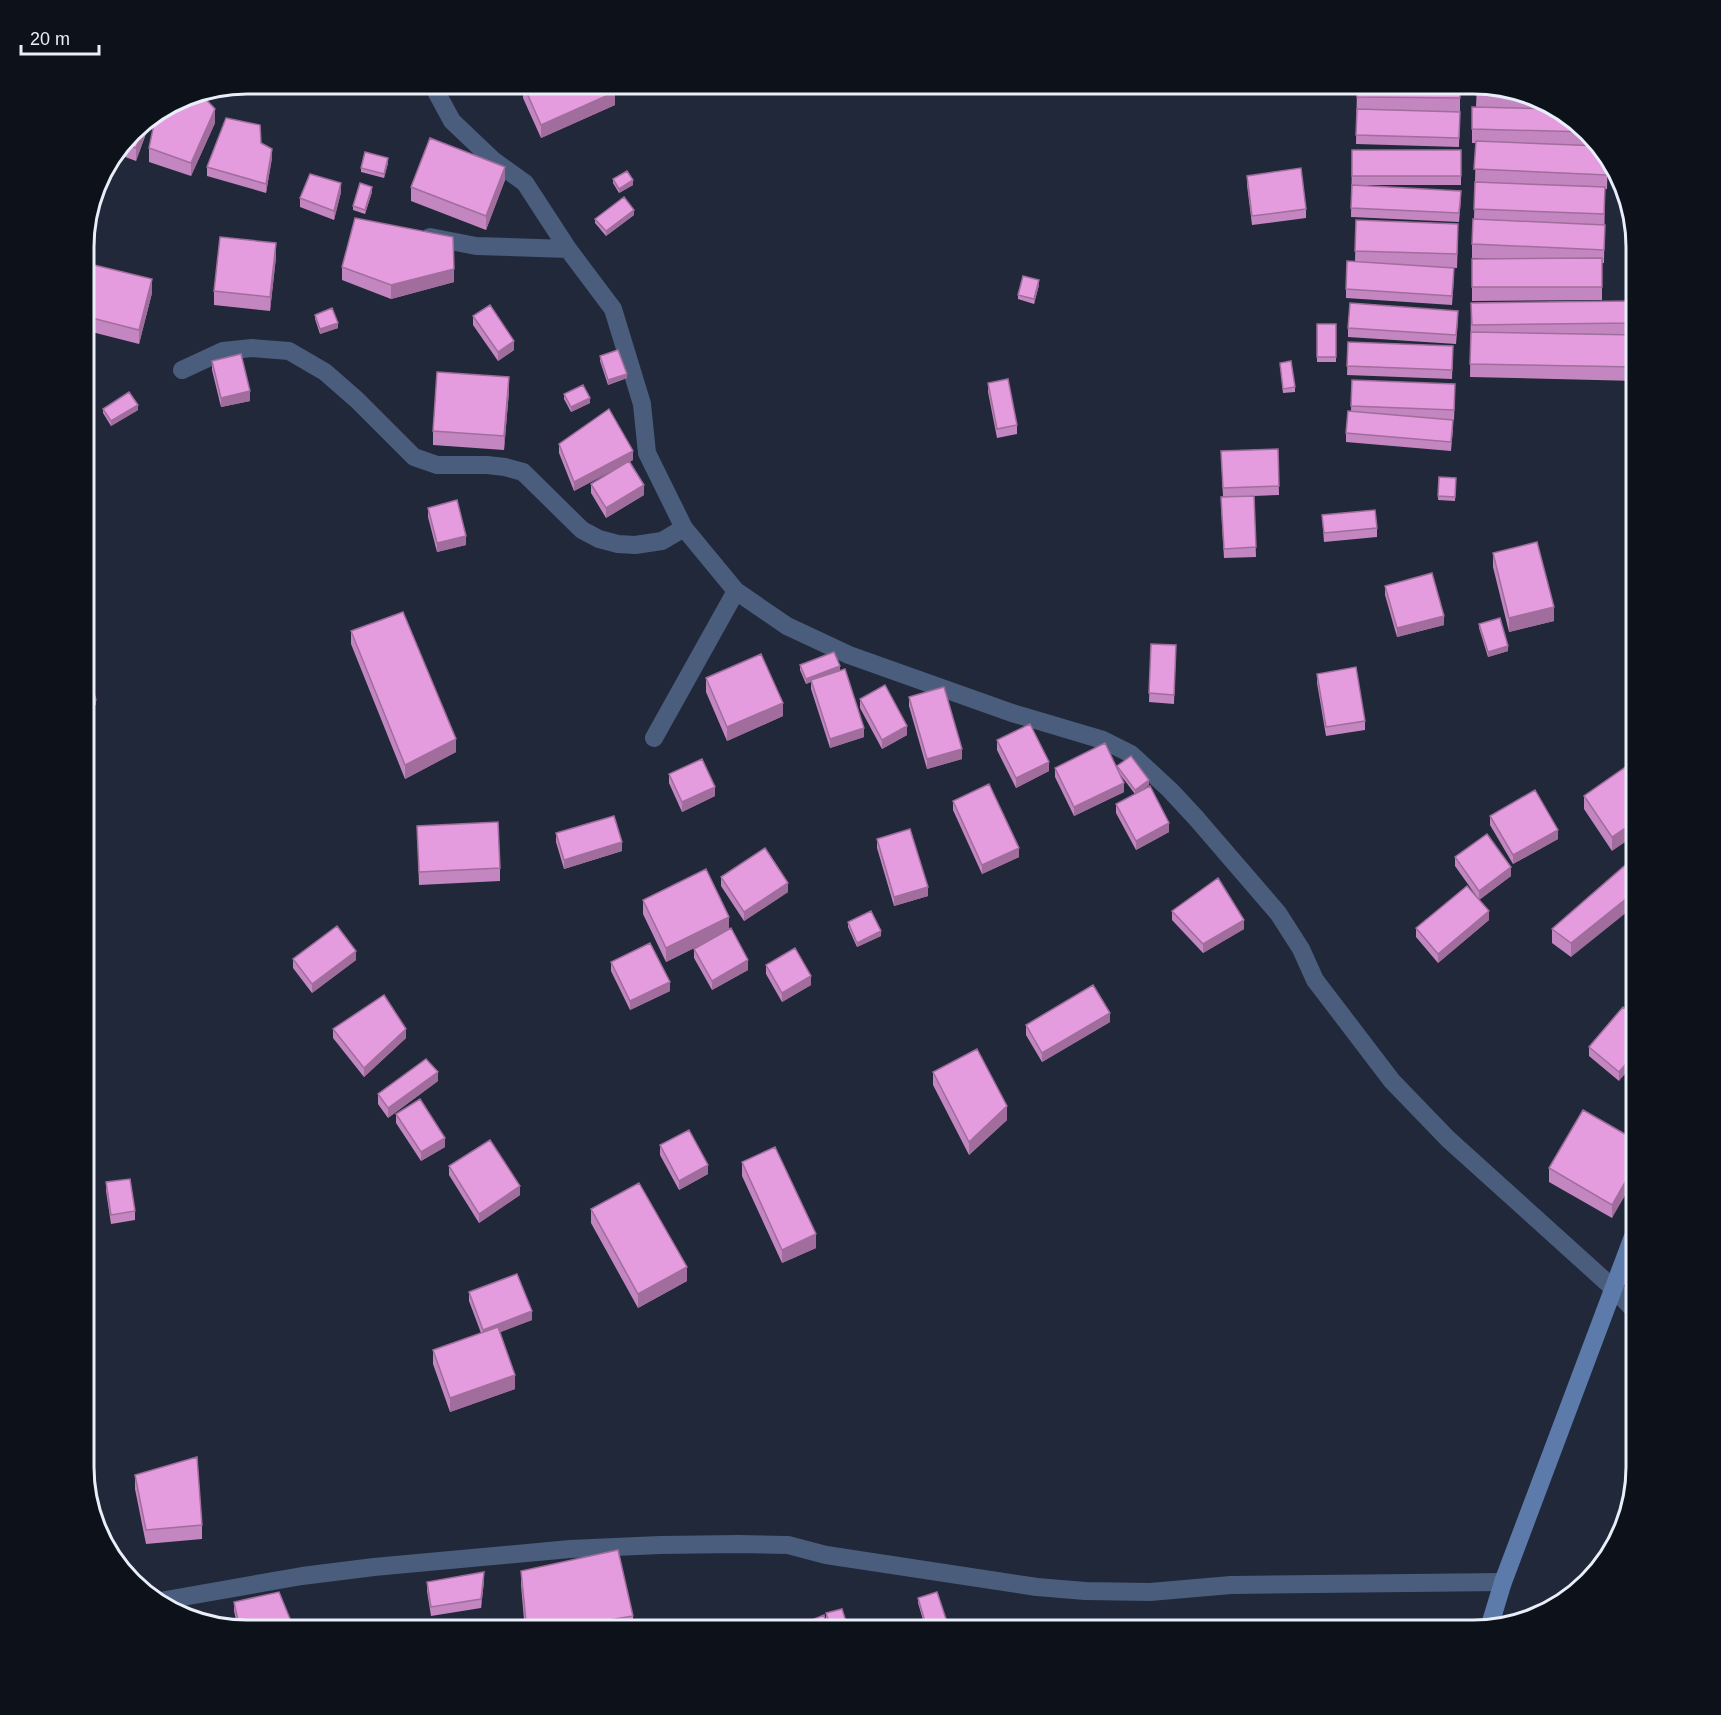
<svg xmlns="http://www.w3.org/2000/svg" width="1721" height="1715" font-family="Arial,sans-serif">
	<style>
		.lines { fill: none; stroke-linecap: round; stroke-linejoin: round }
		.street { stroke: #4a5d7c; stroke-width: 18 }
		.secondary { stroke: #5c7bab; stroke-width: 18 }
		.wall { fill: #c486c0 }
		.shaded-wall { fill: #a06d9c }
		.building { fill: #e49cdf; stroke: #a06d9c; stroke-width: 1.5 }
		.rim { fill: none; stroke: #e9effa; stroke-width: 3 }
	</style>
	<rect width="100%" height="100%" fill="#202839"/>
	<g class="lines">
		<path class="street" d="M432,84L452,121L493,160L525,183L568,249
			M430,237L476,246L568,249L613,309L642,404L647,453L684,528
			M182,370L223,351L252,348L289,351L325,372L357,400L414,457L437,465H487L505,467L523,472L582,530L599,539L618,544L635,545L662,541L684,528L736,591
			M654,738L736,591L787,626L849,655L1012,713L1103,740L1131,754L1170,790L1197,819L1278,913L1301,949L1315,980L1392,1081L1448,1139L1613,1288L1637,1313
			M160,1601L302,1576L374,1567L570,1549L660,1545L738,1544L788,1545L826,1555L1037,1587L1085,1591L1150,1592L1231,1585L1503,1582"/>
		<path class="secondary" d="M1489,1628L1503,1582L1637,1226"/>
	</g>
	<path class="wall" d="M523,84L615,105L541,138L523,98Z
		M1357,84H1460V112L1436,111L1460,112L1459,147L1356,144Z
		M1477,84H1484L1546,101L1596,139L1608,157L1607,189H1605L1604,263H1602V300L1472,301V259H1494L1472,258V244L1474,219L1476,143H1472V107H1476Z
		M152,117L136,161L117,154L139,125Z
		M215,123L191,176L149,162V148Z
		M261,143L272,158L266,193L207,176V167Z
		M1352,150H1461V185H1363L1461,200L1459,222L1351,217Z
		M388,163L384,178L361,172V168Z
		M1247,176L1306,209V218L1252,225L1247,185Z
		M613,179L633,185L619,193L613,183Z
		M505,180L486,230L411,201V187Z
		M341,192L334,220L300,207V198Z
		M372,192L365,214L353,210V206Z
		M634,215L606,236L595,223V219Z
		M1356,220L1458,237L1457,268L1444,267L1454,277L1452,305L1346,298V289L1355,262Z
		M276,257L270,311L214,305V291Z
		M342,267L454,282L391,299L342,280Z
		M84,284L152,293L139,344L84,330Z
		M1039,285L1034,304L1018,299V295Z
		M1631,301V335H1637V381L1470,377L1471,303Z
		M315,315L338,328L320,334L315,319Z
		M473,316L514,350L498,361L473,325Z
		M1458,320L1456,344L1348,337V328Z
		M1317,324H1336V362H1317Z
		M1348,342L1453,346L1452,379L1347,375Z
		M600,356L627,378L608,385L600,361Z
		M212,361L250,401L221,407L212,370Z
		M1280,363L1295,387V392L1283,393Z
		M1352,380L1455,393L1454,420L1444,419L1453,429L1451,451L1346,442V433L1351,411Z
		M988,383L1017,425V434L997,438L988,392Z
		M509,391L504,450L433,445V431Z
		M564,394L590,403L571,412L564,399Z
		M103,409L138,410L111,426L103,413Z
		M559,444L633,460L629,462L644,495L606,518L591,493V484L622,465L574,491L559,453Z
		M1278,449L1279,495L1254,496L1256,557L1224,558L1221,506V497H1223L1221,451Z
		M1439,477L1456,478L1455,501L1438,500Z
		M428,508L466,545L437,552L428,517Z
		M1322,515L1377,528V537L1324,542Z
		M1493,553L1554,621L1509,632L1493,567Z
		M1385,586L1444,625L1397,637L1385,595Z
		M1479,624L1508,651L1488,657L1479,628Z
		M351,631L456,752L405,779L351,644Z
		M1151,644L1176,645L1174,704L1149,702Z
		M800,665L840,670L864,737L830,748L811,689V682L806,684L800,670Z
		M1317,674L1365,721V730L1326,736L1317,683Z
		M706,678L783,716L727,741L706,692Z
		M909,697L962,759L927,769L909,706Z
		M860,699L907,735L882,749L860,708Z
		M997,740L1049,771L1016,788L997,750Z
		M1637,759L1612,851L1584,809V796Z
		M1117,766L1149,785L1140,791L1169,832L1136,850L1116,813V804L1135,794L1119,773L1124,792L1074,816L1055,777V768L1117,769Z
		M669,774L715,796L682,812L669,783Z
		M953,801L1019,857L982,874L953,810Z
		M1490,816L1558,839L1513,864L1490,825Z
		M417,826L500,868V881L419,885Z
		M556,833L622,851L564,869L556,842Z
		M877,839L928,896L894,906L877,848Z
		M1637,855L1571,957L1552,943V929Z
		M1455,857L1511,876L1479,900L1489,920L1438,963L1416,937V928L1477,897L1455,866Z
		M721,877L788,892L744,921L721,886Z
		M643,900L729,929L748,970L712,990L694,958V949L706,942L666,962L643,914Z
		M1172,911L1244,929L1203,953L1172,920Z
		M848,922L881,936L857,947L848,927Z
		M293,959L356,960L312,993L293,968Z
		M611,962L670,991L630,1010L611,971Z
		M766,965L811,985L782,1002L766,974Z
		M1623,1007L1619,1081L1589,1056V1047Z
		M1110,1022L1042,1062L1026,1035V1025Z
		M333,1029L406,1038L364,1077L333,1038Z
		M933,1072L1007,1120L969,1155L933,1085Z
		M438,1081L388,1118L378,1104V1094Z
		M396,1114L445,1147L421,1161L396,1123Z
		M1637,1141L1612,1218L1549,1182V1168Z
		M660,1145L708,1174L679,1190L660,1155Z
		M742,1162L816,1248L782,1263L742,1176Z
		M449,1166L520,1195L479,1223L449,1175Z
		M106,1182L135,1211V1220L111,1224L106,1191Z
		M591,1209L687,1281L638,1308L591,1223Z
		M469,1292L532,1320L500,1332L515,1389L450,1412L433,1364V1350L481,1333L469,1301Z
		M135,1475L202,1525V1539L146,1544L135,1489Z
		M521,1571L633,1616V1629L622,1631H525L521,1585Z
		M484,1581L481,1608L431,1616L427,1591V1582Z
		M918,1598L946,1624L926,1630L918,1603Z
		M234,1602L247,1631L238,1629L234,1611Z
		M826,1613L849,1631H829L826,1622Z"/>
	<path class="shaded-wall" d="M615,92V105L541,138V125Z
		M215,109V123L191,176V163Z
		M152,117L136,161V148L146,121Z
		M272,149V158L266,193V184Z
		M388,158V163L384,178V174Z
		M505,167V180L486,230V216Z
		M633,180V185L619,193V189Z
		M341,183V192L334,220V211Z
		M372,187V192L365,214V210Z
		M634,210V215L606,236V231Z
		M276,243V257L270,311V297Z
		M454,269V282L391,299V285Z
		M152,279V293L139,344V330Z
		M1039,280V285L1034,304V299Z
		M338,323V328L320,334V329Z
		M514,341V350L498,361V352Z
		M627,374V378L608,385V380Z
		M509,377V391L504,450V436Z
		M250,391V401L221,407V398Z
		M590,398V403L571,412V407Z
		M138,405V410L111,426V421Z
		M633,451V460L574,491V482Z
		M644,485V495L606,518V508Z
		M466,536V545L437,552V543Z
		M1554,607V621L1509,632V618Z
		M1444,616V625L1397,637V628Z
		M1508,646V651L1488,657V652Z
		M840,666V670L806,684V679Z
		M96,700V705L84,708V704Z
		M783,703V716L727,741V727Z
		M907,726V735L882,749V740Z
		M864,728V737L830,748V739Z
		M456,739V752L405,779V765Z
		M962,749V759L927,769V759Z
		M1049,762V771L1016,788V778Z
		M1149,780V785L1135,795V790Z
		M1124,783V792L1074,816V807Z
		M715,787V796L682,812V802Z
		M1637,820V834L1612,851V837Z
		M1169,823V832L1136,850V841Z
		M1558,830V839L1513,864V855Z
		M622,842V851L564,869V860Z
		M1019,848V857L982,874V865Z
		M1511,867V876L1479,900V891Z
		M788,883V892L744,921V912Z
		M928,887V896L894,906V897Z
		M1637,890V904L1571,957V943Z
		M1489,911V920L1438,963V954Z
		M729,917V931L666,962V948Z
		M1244,920V929L1203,953V944Z
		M881,931V936L857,947V943Z
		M356,951V960L312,993V984Z
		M748,960V970L712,990V981Z
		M811,976V985L782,1002V993Z
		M670,982V991L630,1010V1001Z
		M1110,1013V1022L1042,1062V1053Z
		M406,1029V1038L364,1077V1068Z
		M1637,1051V1060L1619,1081V1072Z
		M438,1072V1081L388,1118V1108Z
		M1007,1106V1120L969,1155V1142Z
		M445,1138V1147L421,1161V1152Z
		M1637,1161V1175L1612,1218V1205Z
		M708,1165V1174L679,1190V1181Z
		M520,1186V1195L479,1223V1214Z
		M816,1234V1248L782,1263V1250Z
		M687,1267V1281L638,1308V1294Z
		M532,1311V1320L483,1339V1330Z
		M515,1375V1389L450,1412V1398Z
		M484,1572V1581L481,1608V1599Z
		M946,1619V1624L926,1630V1625Z"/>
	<path class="building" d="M523,84H612L615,92L541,125Z
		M1357,84H1460V98L1357,97Z
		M1477,84H1484L1523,95L1476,93Z
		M200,93L215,109L191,163L149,148L156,114L185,96Z
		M1472,107L1556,109L1587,132L1472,129Z
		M1357,109L1460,112L1459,138L1356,135Z
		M226,118L260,125L261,143L272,149L266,184L207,167Z
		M146,121L136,148L125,144L139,125Z
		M430,138L505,167L486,216L411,187Z
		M1476,141L1600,146L1607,157V175L1474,169Z
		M1352,150H1461V176H1352Z
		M365,152L388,158L384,174L361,168Z
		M1301,168L1306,209L1252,216L1247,176Z
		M627,171L633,180L619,189L613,179Z
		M310,174L341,183L334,211L300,198Z
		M1475,182L1605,187L1604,214L1474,209Z
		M360,183L372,187L365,210L353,206Z
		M1352,185L1461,191L1459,213L1351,208Z
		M624,197L634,210L606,231L595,219Z
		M355,218L453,237L454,269L391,285L342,267Z
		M1473,219L1605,225L1604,250L1472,244Z
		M1356,220L1458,224L1457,254L1355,251Z
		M220,237L276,243L270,297L214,291Z
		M1602,258V287H1472V259Z
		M1347,261L1454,268L1452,296L1346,289Z
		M90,264L152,279L139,330L84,316V284Z
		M1023,276L1039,280L1034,299L1018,295Z
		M1631,301V323L1472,325L1471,303Z
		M1350,303L1458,311L1456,335L1348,328Z
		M490,305L514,341L498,352L473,316Z
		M332,308L338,323L320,329L315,315Z
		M1317,324H1336V357H1317Z
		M1471,332L1637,335V367L1470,364Z
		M1348,342L1453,346L1452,370L1347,366Z
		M618,350L627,374L608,380L600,356Z
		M241,354L250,391L221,398L212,361Z
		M1291,361L1295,387L1283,389L1280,363Z
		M437,372L509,377L504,436L433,431Z
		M1008,379L1017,425L997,429L988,383Z
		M1352,380L1455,384L1454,410L1351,406Z
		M583,385L590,398L571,407L564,394Z
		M129,392L138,405L111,421L103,409Z
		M609,409L633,451L574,482L559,444Z
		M1348,411L1453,420L1451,442L1346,433Z
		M1278,449L1279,486L1223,488L1221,451Z
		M629,461L644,485L606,508L591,484Z
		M1439,477L1456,478L1455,497L1438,496Z
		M1254,496L1256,547L1224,549L1221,497Z
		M457,500L466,536L437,543L428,508Z
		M1375,510L1377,528L1324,533L1322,515Z
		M1537,542L1554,607L1509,618L1493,553Z
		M1432,573L1444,616L1397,628L1385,586Z
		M403,612L456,739L405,765L351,631Z
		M1500,618L1508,646L1488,652L1479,624Z
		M1151,644L1176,645L1174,695L1149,693Z
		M834,652L840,666L806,679L800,665Z
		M761,654L783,703L727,727L706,678Z
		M1356,667L1365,721L1326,727L1317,674Z
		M845,669L864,728L830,739L811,680Z
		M90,681L96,700L84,704V683Z
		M885,685L907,726L882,740L860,699Z
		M944,687L962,749L927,759L909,697Z
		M1030,724L1049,762L1016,778L997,740Z
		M1105,743L1124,783L1074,807L1055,768Z
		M1131,756L1149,780L1135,790L1117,766Z
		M702,759L715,787L682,802L669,774Z
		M1637,759V820L1612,837L1584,796Z
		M989,784L1019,848L982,865L953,801Z
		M1150,786L1169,823L1136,841L1116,804Z
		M1535,790L1558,830L1513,855L1490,816Z
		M614,816L622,842L564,860L556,833Z
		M498,822L500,868L419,872L417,826Z
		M910,829L928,887L894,897L877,839Z
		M1487,834L1511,867L1479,891L1455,857Z
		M765,848L788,883L744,912L721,877Z
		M1637,855V890L1571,943L1552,929Z
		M706,869L729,917L666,948L643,900Z
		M1218,878L1244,920L1203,944L1172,911Z
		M1467,886L1489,911L1438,954L1416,928Z
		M871,911L881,931L857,943L848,922Z
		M337,926L356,951L312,984L293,959Z
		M731,928L748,960L712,981L694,949Z
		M650,943L670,982L630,1001L611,962Z
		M795,948L811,976L782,993L766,965Z
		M1093,985L1110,1013L1042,1053L1026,1025Z
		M384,995L406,1029L364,1068L333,1029Z
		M1623,1007L1637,1019V1051L1619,1072L1589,1047Z
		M977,1049L1007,1106L969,1142L933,1072Z
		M426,1059L438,1072L388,1108L378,1094Z
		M420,1099L445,1138L421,1152L396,1114Z
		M1583,1110L1637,1141V1161L1612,1205L1549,1168Z
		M689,1130L708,1165L679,1181L660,1145Z
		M490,1140L520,1186L479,1214L449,1166Z
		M775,1147L816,1234L782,1250L742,1162Z
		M130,1179L135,1211L111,1215L106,1182Z
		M639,1183L687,1267L638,1294L591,1209Z
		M517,1274L532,1311L483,1330L469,1292Z
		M498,1327L515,1375L450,1398L433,1350Z
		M197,1457L202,1525L146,1530L135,1475Z
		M1635,1465H1637V1468L1632,1492Z
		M618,1550L633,1616L542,1631H527L521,1571Z
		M484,1572L481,1599L431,1607L427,1582Z
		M279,1592L295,1631H247L240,1630L234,1602Z
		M937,1592L946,1619L926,1625L918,1598Z
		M842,1609L849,1631H832L826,1613Z
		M824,1615L828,1631H785Z"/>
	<path d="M0 0H1721V1715H0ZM247 94H1473A153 153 0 0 1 1626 247V1467A153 153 0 0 1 1473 1620H247A153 153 0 0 1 94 1467V247A153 153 0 0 1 247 94Z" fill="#0d1119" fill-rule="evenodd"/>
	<path class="rim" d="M247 94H1473A153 153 0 0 1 1626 247V1467A153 153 0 0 1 1473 1620H247A153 153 0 0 1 94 1467V247A153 153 0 0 1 247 94Z"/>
	<path d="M21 45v9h78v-9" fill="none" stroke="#e9effa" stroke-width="3"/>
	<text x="30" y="45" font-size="18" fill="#e9effa" stroke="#0d1119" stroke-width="4.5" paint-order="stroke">20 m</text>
</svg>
